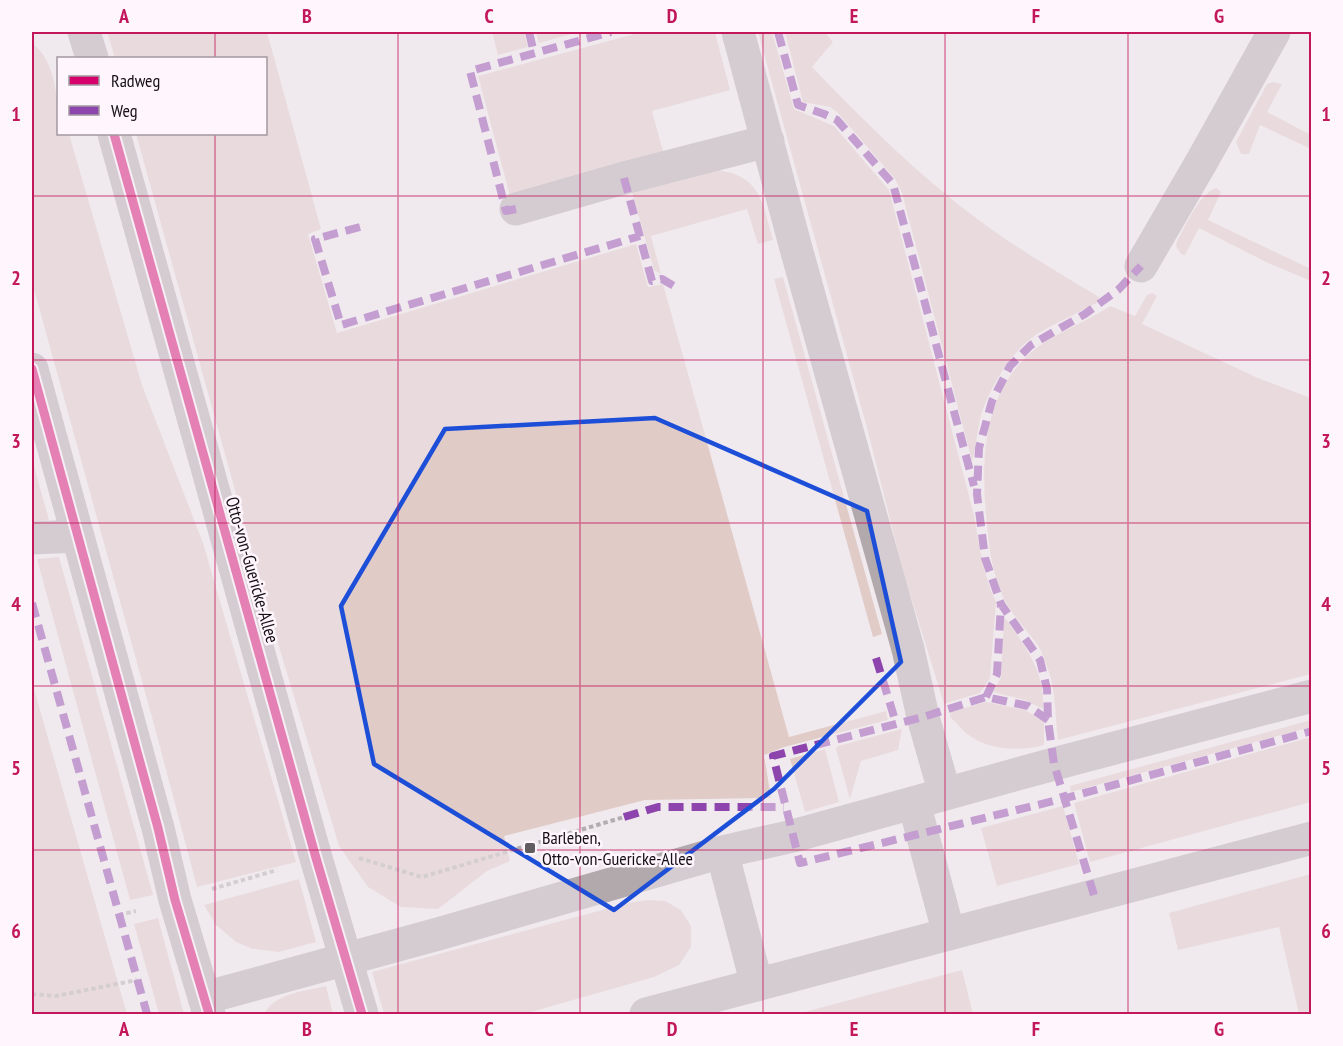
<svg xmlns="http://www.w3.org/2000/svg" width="1343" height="1046" font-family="'PT Sans Narrow',sans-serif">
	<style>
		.green { fill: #e0cbc7 }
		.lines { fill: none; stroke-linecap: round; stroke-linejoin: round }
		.path { stroke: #b2adae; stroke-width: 4; stroke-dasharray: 4.5 3; stroke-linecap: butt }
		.minor { stroke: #b1a9ac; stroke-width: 33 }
		.quiet { stroke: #8e44ad; stroke-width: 8; stroke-dasharray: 15 8; stroke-linecap: butt }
		.cycleway-casing { stroke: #fff5fc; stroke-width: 13 }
		.cycleway { stroke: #d6006c; stroke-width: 9 }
		.marked { fill: none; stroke: #1d4ed8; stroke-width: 4.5; stroke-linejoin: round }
		.grid { fill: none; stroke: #c2185b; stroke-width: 1.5; stroke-opacity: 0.55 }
		.poi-dot { fill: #615c60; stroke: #fff5fc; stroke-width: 2 }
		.labels { text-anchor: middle; stroke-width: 5; stroke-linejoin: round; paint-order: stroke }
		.street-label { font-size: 18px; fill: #141013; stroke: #fff5fc }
		.poi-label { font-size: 18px; fill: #141013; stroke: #fff5fc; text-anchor: start }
		.neatline { fill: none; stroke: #c2185b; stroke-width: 2 }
		.grid-label { font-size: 20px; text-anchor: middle; font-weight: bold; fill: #c2185b }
	</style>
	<rect width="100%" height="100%" fill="#f0eaef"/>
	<path class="green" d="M107,32H267L321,229L308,234L337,333L636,244L648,287L663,284L789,737L886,711L888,720L784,747L764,755L771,798L645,800L504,836L510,861L487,871L438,909L401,907L368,887L339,846L273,627L136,134H266V58H115Z
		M492,32H524L528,47L498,55Z
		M536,32H579L539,43Z
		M642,32H715L730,90L652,111L664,155L510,196L478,76Z
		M758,32H772L794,109L834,126L889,190L974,515C979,544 983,575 996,602L990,678L980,693L944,704L903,571L867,428Z
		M785,32H825L833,42L812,67C864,121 919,176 980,221C1018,249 1059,273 1099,297L1098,302C1079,313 1057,322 1037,334C1011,352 993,382 982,412C977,428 977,446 972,461L902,193L895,179L837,112L830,107L803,102Z
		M32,43C58,63 58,104 58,134H69L142,385L203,543L296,862L197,887L156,732L32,282Z
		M1273,82L1282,84L1267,112L1311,135V149L1260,125L1249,154H1241L1236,142L1267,84Z
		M717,170C762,176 762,203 773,240L758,244L747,209L651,236L661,274L654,270L632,192Z
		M1216,188L1221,192L1208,220L1311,269V281L1268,263L1199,228L1185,255L1181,254L1176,246L1177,241C1186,225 1199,194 1216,188Z
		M783,277L882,634L873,637L774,279Z
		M1153,293L1157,296L1142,324L1258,378L1311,398V674L1058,740C1055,718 1056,693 1049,672C1046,664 1043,654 1039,647C1028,631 1013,617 1004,599C993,576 989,550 987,524C981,467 981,401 1025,358C1049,334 1082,325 1110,306L1135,316L1147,295Z
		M32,459L49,520L32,522Z
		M59,557L153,895L130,900L37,559Z
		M1004,619H1006C1026,648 1045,671 1043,709L1025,700L993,692L1001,677Z
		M32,682L127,1014H32Z
		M986,702L1025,710L1044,721V745C1020,752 987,750 967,734C961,729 956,722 950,717L951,712Z
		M1311,720V727L1071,792L1070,786Z
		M902,729L898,750L861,761L850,799L836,749L838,746Z
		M1311,737V802L1090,862L1074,803Z
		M825,749L839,802L805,812L790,759Z
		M1063,806L1079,864L997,886L981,828Z
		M1311,874V1014H1299L1279,927L1178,950L1169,913Z
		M299,879L316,942L279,952L253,949L236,942L216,925L204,905Z
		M647,900L665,901L681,910L691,926V947L679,965L654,977L524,1014H384L372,972L628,903Z
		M158,918L184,1014H159L134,924Z
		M962,970L973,1014H797Z
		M326,986L333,1014H264C275,993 305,991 326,986Z"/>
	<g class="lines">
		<path class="path" d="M359,858L422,877L624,817
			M212,889L277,870
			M119,915L136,911
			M32,994L56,996L137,980"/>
		<path class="minor" d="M84,32L92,58
			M738,32L797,252L908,649L923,717L945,794
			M114,134L316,858L362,1014
			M516,209L624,178L768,141
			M1141,266L1202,161L1274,32
			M32,369L158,828L175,900L209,1014
			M32,538L78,536
			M914,803L949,934
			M722,852L757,985
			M204,998L438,934L722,852L793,836L1054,764L1312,696
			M646,1014L1312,838"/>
		<path class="quiet" d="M529,32L534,53
			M778,32L798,105L824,114L837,120L893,184L974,486
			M624,178L652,281L662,279L674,286
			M516,209L506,211L470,71L611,32
			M360,227L315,239L341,325L640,236
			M32,603L147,1014
			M876,658L896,723
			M986,697L997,674L1001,604
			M1048,720L1028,706L986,697L923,717L773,756L800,863L1066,798L1312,731
			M624,817L658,807H784
			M1094,895L1054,764L1048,720L1047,689L1040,660L1001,604L985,558L977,494L979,448L992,401L1010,366L1031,345L1085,314L1118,290L1141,266"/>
		<defs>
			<path id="cycleway" d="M114,134L316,858L362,1014
				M32,369L158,828L175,900L209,1014"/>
		</defs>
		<use href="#cycleway" class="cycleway-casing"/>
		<use href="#cycleway" class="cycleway"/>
	</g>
	<path d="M0 0H1343V1046H0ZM655,418L867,511L901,662L774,789L614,910L374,764L341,606L445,429Z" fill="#f0eaef" fill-opacity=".55" fill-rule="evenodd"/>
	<path class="marked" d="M655,418L867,511L901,662L774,789L614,910L374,764L341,606L445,429Z"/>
	<path class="grid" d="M215,32V58M398,32V1014M580,32V1014M763,32V1014M945,32V1014M1128,32V1014M215,134V1014M32,196H1312M32,360H1312M32,523H1312M32,686H1312M32,850H1312"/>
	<rect class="poi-dot" x="524" y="842" width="12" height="12" rx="3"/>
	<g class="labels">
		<g class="street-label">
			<text transform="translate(252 570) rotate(74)" y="6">Otto-von-Guericke-Allee</text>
		</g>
		<g class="poi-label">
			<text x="542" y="844">Barleben,<tspan x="542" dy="21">Otto-von-Guericke-Allee</tspan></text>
		</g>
	</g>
	<rect width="1343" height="1046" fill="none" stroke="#fff5fc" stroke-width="66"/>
	<rect x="57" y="57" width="210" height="78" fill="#fff5fc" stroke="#a1999f" stroke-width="1.5"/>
	<rect x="69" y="76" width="30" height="9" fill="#d6006c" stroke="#a1999f" stroke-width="1.5"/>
	<text x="111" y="87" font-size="18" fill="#141013">Radweg</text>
	<rect x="69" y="106" width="30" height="9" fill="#8e44ad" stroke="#a1999f" stroke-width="1.5"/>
	<text x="111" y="117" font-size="18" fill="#141013">Weg</text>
	<rect x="33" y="33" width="1277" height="980" class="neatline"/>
	<g class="grid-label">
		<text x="124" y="23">A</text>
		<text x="307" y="23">B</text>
		<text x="489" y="23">C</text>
		<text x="672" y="23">D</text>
		<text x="854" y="23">E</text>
		<text x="1036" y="23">F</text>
		<text x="1219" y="23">G</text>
		<text x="16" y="121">1</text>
		<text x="1326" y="121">1</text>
		<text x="16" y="285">2</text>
		<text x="1326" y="285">2</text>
		<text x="16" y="448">3</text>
		<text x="1326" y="448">3</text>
		<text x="16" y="611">4</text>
		<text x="1326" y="611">4</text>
		<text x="16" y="775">5</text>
		<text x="1326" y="775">5</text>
		<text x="16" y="938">6</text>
		<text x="1326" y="938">6</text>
		<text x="124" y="1036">A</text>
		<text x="307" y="1036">B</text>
		<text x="489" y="1036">C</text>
		<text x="672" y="1036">D</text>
		<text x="854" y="1036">E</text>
		<text x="1036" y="1036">F</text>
		<text x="1219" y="1036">G</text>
	</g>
</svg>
